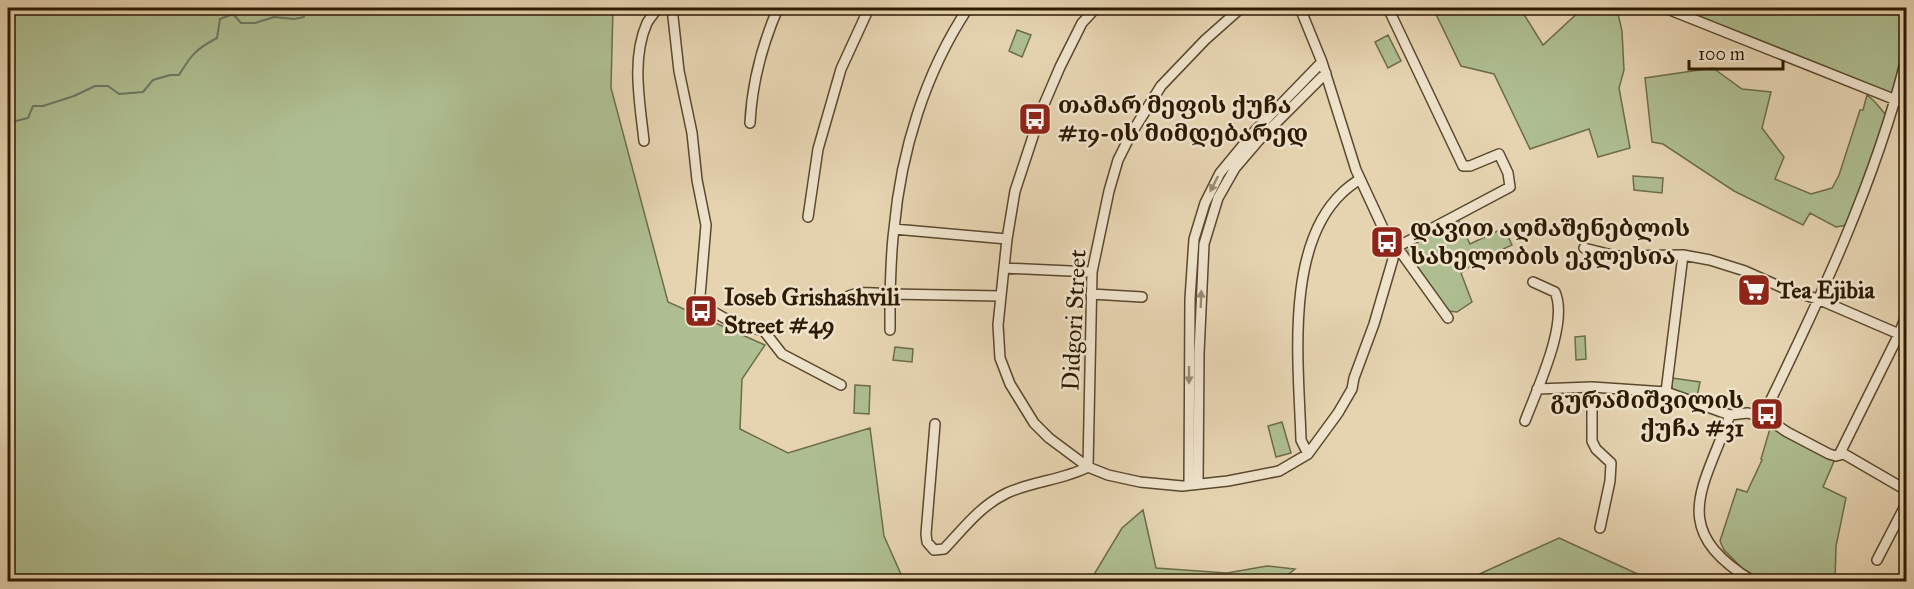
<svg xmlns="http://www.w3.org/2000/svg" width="1914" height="589" font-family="'IM FELL Great Primer','Noto Serif Georgian',serif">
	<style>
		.green { fill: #aebe91; stroke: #6d6c49; stroke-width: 1.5 }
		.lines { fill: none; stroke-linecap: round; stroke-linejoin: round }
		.stream { stroke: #6c7965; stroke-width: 2 }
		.minor-casing { stroke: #5a482d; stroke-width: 12 }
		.minor { stroke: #efe3cc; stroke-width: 9 }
		.oneway { fill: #978971 }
		.labels { text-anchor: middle; stroke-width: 5; stroke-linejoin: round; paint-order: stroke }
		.poi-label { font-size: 24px; font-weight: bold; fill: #2c1a01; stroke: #efe3cc; text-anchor: start }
		.street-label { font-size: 24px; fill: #2c1a01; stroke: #efe3cc }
	</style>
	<rect width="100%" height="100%" fill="#e6d4b1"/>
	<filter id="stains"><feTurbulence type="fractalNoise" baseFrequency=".00333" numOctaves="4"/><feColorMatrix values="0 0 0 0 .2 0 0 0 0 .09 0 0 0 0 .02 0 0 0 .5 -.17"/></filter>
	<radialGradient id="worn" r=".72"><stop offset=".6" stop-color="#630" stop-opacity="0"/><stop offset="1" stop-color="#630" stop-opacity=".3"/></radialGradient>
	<path class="green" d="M8,8H613L611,88L668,302L765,345L742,379L740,429L788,453L870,428L884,536L904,581H8Z
		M1433,8H1520L1543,45L1583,8L1617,9L1622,31L1624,70L1619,88L1630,148L1598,157L1589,129L1530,149L1494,74L1461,66Z
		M1672,8H1906V35L1892,95Z
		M1017,30L1031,35L1022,57L1009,51Z
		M1388,35L1401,61L1388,68L1375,42Z
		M1713,68L1742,89L1771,92L1762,128L1784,157L1775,179L1811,194L1832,188L1839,175L1860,110H1863L1867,95C1877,102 1879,108 1886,115L1847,225L1836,227L1810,213L1803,225L1734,191L1663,144L1652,142L1645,78Z
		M1633,176L1663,178L1662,193L1634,190Z
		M1458,219L1470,244L1504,228L1512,245L1478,261L1461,273L1472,302L1457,312L1447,311L1403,248Z
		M1585,336L1586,359L1576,360L1575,337Z
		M895,347L913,349L912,362L893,360Z
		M1672,378L1700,382L1697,397L1679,393L1672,389Z
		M855,385L870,386L869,414L854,413Z
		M1282,422L1291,453L1276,457L1268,426Z
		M1771,425L1835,459L1823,487L1846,498L1836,546L1835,581H1764L1743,569L1724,550L1720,541L1737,489L1747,492L1762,460L1761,459Z
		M1143,510L1156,568L1227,573L1267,566L1295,569L1280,581H1090L1122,528Z
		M1559,538L1653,581H1464Z"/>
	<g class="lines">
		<path class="stream" d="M352,8H358
			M8,118L16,121L28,118L33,106H43L74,96L95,86H108L119,94L143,92L153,80L170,75H179C191,55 196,49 217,38L220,19L233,14L241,23H255L274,17L294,19L304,17L305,8"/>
		<defs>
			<path id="minor" d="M672,8L679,71L692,133L697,180L706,225L700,296L703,306L733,323L764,331L782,354L841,385
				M968,8C925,73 901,151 894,229C891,251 891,272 890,294L1001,296
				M1096,8L1082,23L1060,67L1042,109L1015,191L1007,239L1001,296L998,325L1000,358L1010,384L1034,423L1049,438L1088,467L1108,475L1140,482L1182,486L1228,481L1279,471L1308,454L1338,413L1352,389L1354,378L1374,324L1393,259L1389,241L1356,170L1322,62L1300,8
				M1388,8L1463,166H1470L1499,154L1508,173L1510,187L1397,247L1389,241
				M1619,8H1621
				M1665,8L1906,104
				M750,123C752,82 762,45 778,8
				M644,141C640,103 631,59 647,23C650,18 654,13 658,8
				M808,217L818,149L841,69L869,8
				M894,229L1007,239
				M1397,247L1448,318
				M1584,248L1616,256L1683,255
				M1004,268L1092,272
				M1091,294L1142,297
				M845,298C858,290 875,293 890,294V330
				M1592,387V441L1596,449L1611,463L1610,481L1600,528
				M1537,389L1592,387L1666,392L1730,415
				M1666,392L1683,255L1710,260L1745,271L1781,287L1820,300L1906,337
				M1730,415L1747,413L1763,416L1787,432L1829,454L1836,456L1844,454L1906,490
				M1730,415C1703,490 1667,529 1754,582
				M1763,416C1819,301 1875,184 1906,59
				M1525,421C1537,389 1569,323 1555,292L1533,282
				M935,424L926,534L927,542L934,550L944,549C964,528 980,506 1007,493C1033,481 1063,480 1088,467L1092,272L1109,191L1118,160L1131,134L1161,86L1205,40L1241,8
				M1308,454L1301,440C1299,367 1284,248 1342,193C1347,188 1354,183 1360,179
				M1839,455L1899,334L1906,316
				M1189,484L1190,299L1194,239L1205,203L1220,173L1253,133L1322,62
				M1198,484L1199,353L1204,244L1218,198L1235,168L1259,140L1326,73
				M1877,560L1906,504"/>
		</defs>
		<use href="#minor" class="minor-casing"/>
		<use href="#minor" class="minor"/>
	</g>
	<defs><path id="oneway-solid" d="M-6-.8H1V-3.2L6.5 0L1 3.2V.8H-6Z" transform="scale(1.5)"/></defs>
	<g class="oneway">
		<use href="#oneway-solid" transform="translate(1214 184) rotate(117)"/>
		<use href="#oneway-solid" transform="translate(1201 299) rotate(-88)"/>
		<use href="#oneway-solid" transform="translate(1189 375) rotate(90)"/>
	</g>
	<defs>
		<symbol id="bus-square" viewBox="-11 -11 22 22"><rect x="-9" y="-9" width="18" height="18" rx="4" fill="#8f2418" stroke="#efe3cc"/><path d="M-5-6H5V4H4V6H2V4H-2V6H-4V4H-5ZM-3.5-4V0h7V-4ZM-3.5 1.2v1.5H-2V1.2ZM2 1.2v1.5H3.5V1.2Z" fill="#fff"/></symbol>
		<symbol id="supermarket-square" viewBox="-11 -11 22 22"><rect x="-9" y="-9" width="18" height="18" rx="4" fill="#8f2418" stroke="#efe3cc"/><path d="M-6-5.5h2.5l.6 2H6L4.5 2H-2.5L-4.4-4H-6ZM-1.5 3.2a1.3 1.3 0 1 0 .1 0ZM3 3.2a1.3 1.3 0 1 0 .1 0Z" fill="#fff"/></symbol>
	</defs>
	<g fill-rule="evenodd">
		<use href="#bus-square" x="1016" y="100" width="38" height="38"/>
		<use href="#bus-square" x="1368" y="223" width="38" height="38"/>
		<use href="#supermarket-square" x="1735" y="271" width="38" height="38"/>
		<use href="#bus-square" x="682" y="292" width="38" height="38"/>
		<use href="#bus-square" x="1748" y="395" width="38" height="38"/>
	</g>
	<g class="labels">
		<g class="poi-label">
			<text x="1058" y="113">თამარ მეფის ქუჩა<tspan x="1058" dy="28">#19-ის მიმდებარედ</tspan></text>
			<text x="1410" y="236">დავით აღმაშენებლის<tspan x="1410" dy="28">სახელობის ეკლესია</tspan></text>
			<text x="1777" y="298">Tea Ejibia</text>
			<text x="724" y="305">Ioseb Grishashvili<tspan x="724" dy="28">Street #49</tspan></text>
			<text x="1744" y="408" text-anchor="end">გურამიშვილის<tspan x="1744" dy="28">ქუჩა #31</tspan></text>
		</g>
		<g class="street-label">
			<text transform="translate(1074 320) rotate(-87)" y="8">Didgori Street</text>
		</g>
	</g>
	<rect width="1914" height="589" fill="none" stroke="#e6d4b1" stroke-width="30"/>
	<rect x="9" y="9" width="1896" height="571" fill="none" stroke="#2c1a01" stroke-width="3"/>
	<rect x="15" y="15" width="1884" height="559" fill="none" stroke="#2c1a01" stroke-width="1.5"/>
	<path d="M1689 60v9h94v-9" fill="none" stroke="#2c1a01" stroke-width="3"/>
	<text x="1698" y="60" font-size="18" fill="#2c1a01" stroke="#efe3cc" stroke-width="4.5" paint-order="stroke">100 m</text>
	<rect width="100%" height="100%" filter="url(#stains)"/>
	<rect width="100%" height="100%" fill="url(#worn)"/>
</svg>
